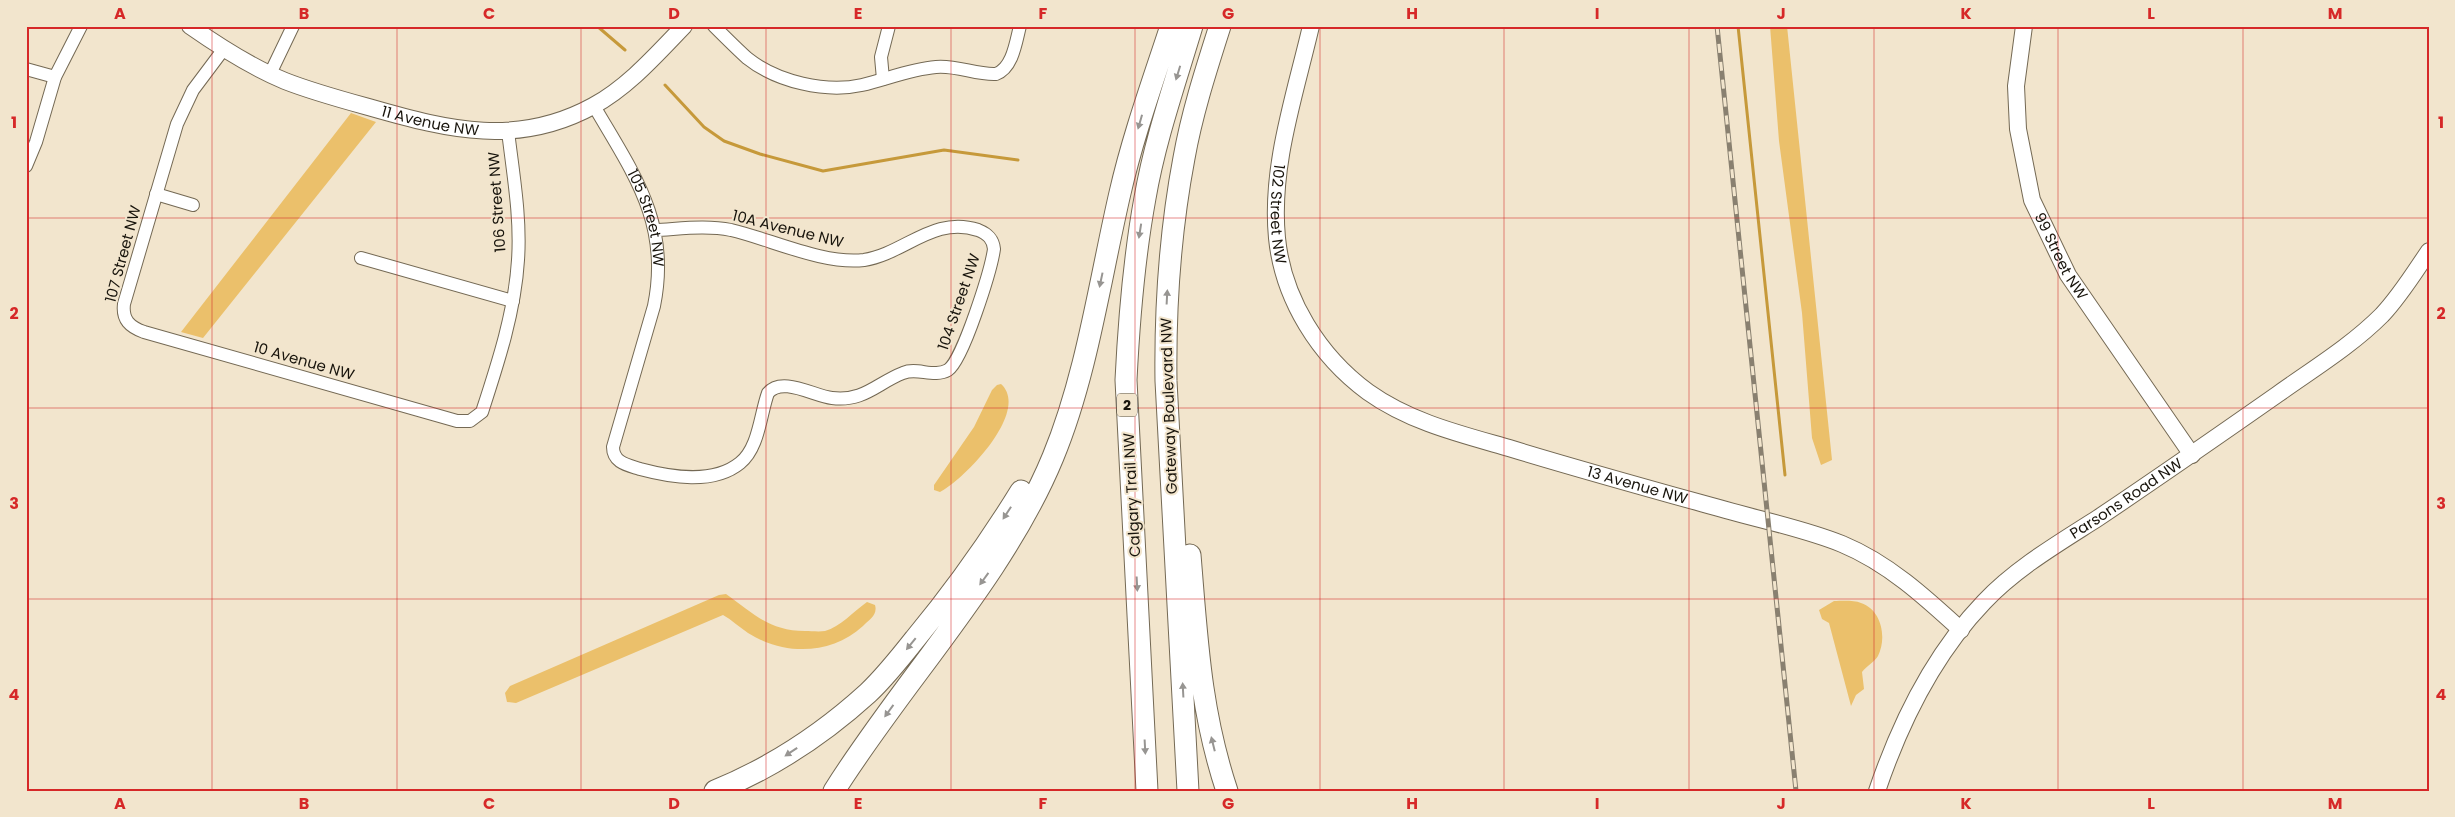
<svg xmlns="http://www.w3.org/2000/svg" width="2455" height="817" font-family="Poppins,sans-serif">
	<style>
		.green { fill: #ebc06b }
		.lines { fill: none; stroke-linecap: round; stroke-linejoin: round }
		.stream { stroke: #c6993a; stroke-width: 3 }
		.street-casing { stroke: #746954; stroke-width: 14 }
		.secondary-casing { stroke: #746954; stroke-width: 18 }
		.highway-casing { stroke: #746954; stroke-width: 23 }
		.street { stroke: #fff; stroke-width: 12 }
		.secondary { stroke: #fff; stroke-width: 16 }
		.highway { stroke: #fff; stroke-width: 21 }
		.rail-casing { stroke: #898070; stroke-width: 5 }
		.rail { stroke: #f2e5cd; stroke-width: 3; stroke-dasharray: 9; stroke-linecap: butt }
		.oneway { fill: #979592 }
		.grid { fill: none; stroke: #d62828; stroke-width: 1; stroke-opacity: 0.55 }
		.labels { text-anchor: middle; stroke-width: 4; stroke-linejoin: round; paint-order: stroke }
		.shield { fill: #f2e5cd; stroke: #595346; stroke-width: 1 }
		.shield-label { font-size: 14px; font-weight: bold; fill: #18140c }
		.street-label { font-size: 15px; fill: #18140c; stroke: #f2e5cd }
		.neatline { fill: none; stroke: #d62828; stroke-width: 2 }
		.grid-label { font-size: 16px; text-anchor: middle; font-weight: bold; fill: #d62828 }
	</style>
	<rect width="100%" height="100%" fill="#f2e5cd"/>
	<path class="green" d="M1770,26H1787L1832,460L1821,465L1812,438L1802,313L1779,141Z
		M351,113L376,122L203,338L181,332Z
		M1001,384C1031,411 964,480 940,492L934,490V485L974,427L992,390L997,385Z
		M726,594C753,613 769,631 805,631C811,631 819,632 825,631C840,627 854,611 867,602L875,605C878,615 869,620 863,626C831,655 785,656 748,633C739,627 732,620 723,615L516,703L507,702L505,693L510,686L719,595Z
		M1834,601C1842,601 1854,600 1861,603C1882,610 1887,638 1878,656C1875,661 1866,667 1862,672L1864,689L1856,695L1851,706L1829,623L1822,619L1819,610Z"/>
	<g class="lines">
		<path class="stream" d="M597,26L625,50
			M1738,26L1785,475
			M665,85L704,127L724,141L760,154L823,171L944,150L1018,160"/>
		<defs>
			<g id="street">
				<path d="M714,26C725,37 736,48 747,58C777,82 826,93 862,85C887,79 911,69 936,67C957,65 976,75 996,74C1013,68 1016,41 1020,26"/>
				<path d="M223,50L193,90L177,124L124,304C122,320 130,327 144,332L457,421H470L482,412C498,363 515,311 518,260C521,217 513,174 508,131"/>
				<path d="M26,69L55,77"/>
				<path d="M270,74L293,26"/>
				<path d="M883,79L881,57L889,26"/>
				<path id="s1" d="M594,106C633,173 671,223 654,306L613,447C613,463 628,465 640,469C670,477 713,485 740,463C759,448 760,415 768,393C782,376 814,396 832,398C864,402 877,383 903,373C917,367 934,378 948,370C963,360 991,270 994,249C993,239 988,234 978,230C934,215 904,254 864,260C824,265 770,239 731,230C706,225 679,229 655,230"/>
				<path d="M26,166L36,142L55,77L81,26"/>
				<path d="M156,194L193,205"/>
				<path d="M361,258L513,301"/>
			</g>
			<g id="secondary">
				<path id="s2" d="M190,26C220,47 251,67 285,81C313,92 343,100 372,108C449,130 518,147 593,106C628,87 656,55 684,26"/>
				<path id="s3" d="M1311,26C1295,95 1270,167 1277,238C1283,299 1319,356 1368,392C1410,422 1460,434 1509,448C1581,470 1654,490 1726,510C1765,521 1805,529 1842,544C1888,563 1925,597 1961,630"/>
				<path id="s4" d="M2024,26L2016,86L2018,129L2032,200L2068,275L2192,455"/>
				<path id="s5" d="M1877,791C1900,723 1934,654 1984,602C2016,568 2059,543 2098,518C2159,477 2218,436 2278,394C2313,369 2351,346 2382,315C2400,296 2414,273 2429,251"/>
			</g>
			<path id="highway" d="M1190,555C1197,638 1200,710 1227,791
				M715,791C771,768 823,734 868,693C885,677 900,658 915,639C954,592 989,543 1021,491
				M834,791C903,681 1004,576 1053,457C1087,375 1100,279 1120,193C1133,136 1153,81 1171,26
				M1147,791L1126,380C1129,319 1134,258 1145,198C1155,140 1175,83 1192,26
				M1188,791L1166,381C1165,306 1170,232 1184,158C1192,113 1206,70 1220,26"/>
		</defs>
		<use href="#street" class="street-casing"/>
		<use href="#secondary" class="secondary-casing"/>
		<use href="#highway" class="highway-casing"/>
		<use href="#street" class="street"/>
		<use href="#secondary" class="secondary"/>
		<use href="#highway" class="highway"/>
		<defs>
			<path id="rail" d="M1717,26L1796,791"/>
		</defs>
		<use href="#rail" class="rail-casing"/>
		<use href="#rail" class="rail"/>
	</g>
	<defs><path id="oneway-solid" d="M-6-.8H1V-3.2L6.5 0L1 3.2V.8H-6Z" transform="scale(1.25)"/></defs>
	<g class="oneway">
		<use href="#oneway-solid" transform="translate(1178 73) rotate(107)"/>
		<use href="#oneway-solid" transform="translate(1140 122) rotate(106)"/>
		<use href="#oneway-solid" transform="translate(1140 231) rotate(99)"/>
		<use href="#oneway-solid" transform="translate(1101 280) rotate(102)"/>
		<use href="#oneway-solid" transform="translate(1167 297) rotate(-87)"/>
		<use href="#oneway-solid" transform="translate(1007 513) rotate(123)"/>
		<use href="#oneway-solid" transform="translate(984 579) rotate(126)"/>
		<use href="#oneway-solid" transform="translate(1137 584) rotate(87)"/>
		<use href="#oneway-solid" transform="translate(911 644) rotate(129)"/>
		<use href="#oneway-solid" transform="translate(1183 690) rotate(-93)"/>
		<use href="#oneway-solid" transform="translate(889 711) rotate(126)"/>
		<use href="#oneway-solid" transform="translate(1213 744) rotate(-104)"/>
		<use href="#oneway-solid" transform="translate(1145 747) rotate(87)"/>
		<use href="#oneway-solid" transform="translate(791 752) rotate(146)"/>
	</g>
	<path class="grid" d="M212,26V791M397,26V791M581,26V791M766,26V791M951,26V791M1135,26V791M1320,26V791M1504,26V791M1689,26V791M1874,26V791M2058,26V791M2243,26V791M26,218H2429M26,408H2429M26,599H2429"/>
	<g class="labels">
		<rect class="shield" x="1117" y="393.5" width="20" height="23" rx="4"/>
		<g class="shield-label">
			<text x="1127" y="410">2</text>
		</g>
		<g class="street-label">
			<text dy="5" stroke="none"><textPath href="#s2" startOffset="261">11 Avenue NW</textPath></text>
			<text transform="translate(497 202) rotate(-94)" y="5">106 Street NW</text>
			<text dy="5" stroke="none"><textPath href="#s3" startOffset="192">102 Street NW</textPath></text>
			<text dy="5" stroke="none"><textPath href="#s1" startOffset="125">105 Street NW</textPath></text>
			<text transform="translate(788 229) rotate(14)" y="5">10A Avenue NW</text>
			<text transform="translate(123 254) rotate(-75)" y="5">107 Street NW</text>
			<text dy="5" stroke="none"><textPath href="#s4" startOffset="239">99 Street NW</textPath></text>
			<text transform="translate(959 302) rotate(-71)" y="5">104 Street NW</text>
			<text transform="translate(304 361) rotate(16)" y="5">10 Avenue NW</text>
			<text transform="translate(1169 406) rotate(-92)" y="5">Gateway Boulevard NW</text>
			<text dy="5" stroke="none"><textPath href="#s3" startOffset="686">13 Avenue NW</textPath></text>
			<text transform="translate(1132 495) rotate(-93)" y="5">Calgary Trail NW</text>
			<text dy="5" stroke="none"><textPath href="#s5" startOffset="395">Parsons Road NW</textPath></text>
		</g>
	</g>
	<rect width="2455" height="817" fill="none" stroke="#f2e5cd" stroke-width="55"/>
	<rect x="28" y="28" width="2400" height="762" class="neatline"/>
	<g class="grid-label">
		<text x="120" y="19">A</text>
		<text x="304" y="19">B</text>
		<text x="489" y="19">C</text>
		<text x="674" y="19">D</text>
		<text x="858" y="19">E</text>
		<text x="1043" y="19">F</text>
		<text x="1228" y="19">G</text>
		<text x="1412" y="19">H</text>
		<text x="1597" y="19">I</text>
		<text x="1781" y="19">J</text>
		<text x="1966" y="19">K</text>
		<text x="2151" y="19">L</text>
		<text x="2335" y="19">M</text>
		<text x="14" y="128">1</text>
		<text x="2441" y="128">1</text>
		<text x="14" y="319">2</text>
		<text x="2441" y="319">2</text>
		<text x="14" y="509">3</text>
		<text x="2441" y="509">3</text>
		<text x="14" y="700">4</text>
		<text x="2441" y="700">4</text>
		<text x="120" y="809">A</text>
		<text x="304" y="809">B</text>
		<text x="489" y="809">C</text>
		<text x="674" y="809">D</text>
		<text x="858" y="809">E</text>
		<text x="1043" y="809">F</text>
		<text x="1228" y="809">G</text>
		<text x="1412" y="809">H</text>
		<text x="1597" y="809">I</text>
		<text x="1781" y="809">J</text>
		<text x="1966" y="809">K</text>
		<text x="2151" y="809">L</text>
		<text x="2335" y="809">M</text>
	</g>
</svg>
